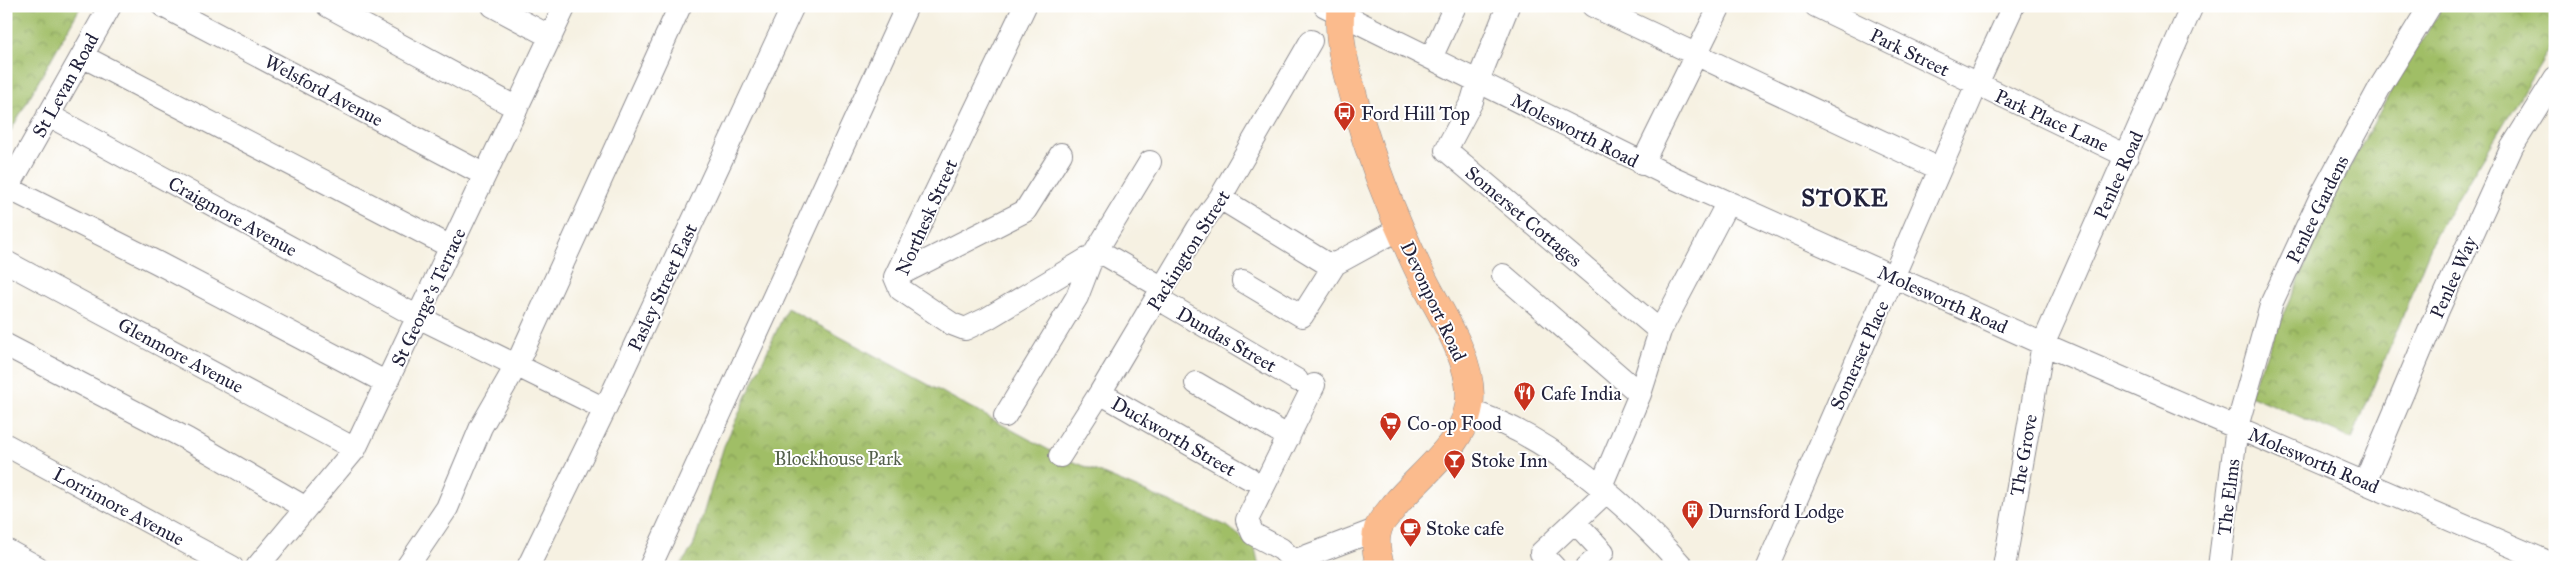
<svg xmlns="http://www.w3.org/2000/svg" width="2561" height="573" font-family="'IM FELL Great Primer',serif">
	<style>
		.park { fill: url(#park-crowns); stroke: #617050 }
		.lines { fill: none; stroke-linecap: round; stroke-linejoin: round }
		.minor-casing { stroke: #8c8a8e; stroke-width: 24 }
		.major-casing { stroke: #8c8a8e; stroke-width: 29 }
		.minor { stroke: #fff; stroke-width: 22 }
		.major { stroke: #fbbb8d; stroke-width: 28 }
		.labels { text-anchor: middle; stroke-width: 4; stroke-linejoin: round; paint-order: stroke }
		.street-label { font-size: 19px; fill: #22223b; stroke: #fff }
		.poi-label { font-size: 19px; fill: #22223b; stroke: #fff; text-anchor: start }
		.park-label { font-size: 19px; fill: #54604c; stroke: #fff }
		.district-label { font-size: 24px; font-weight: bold; letter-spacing: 1px; fill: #22223b; stroke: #fff }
	</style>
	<defs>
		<pattern id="park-crowns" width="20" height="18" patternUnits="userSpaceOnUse" patternTransform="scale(1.25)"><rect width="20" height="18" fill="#a0be66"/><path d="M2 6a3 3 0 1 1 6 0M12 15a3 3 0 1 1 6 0" fill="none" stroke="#829a55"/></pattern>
	</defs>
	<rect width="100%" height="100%" fill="#fff"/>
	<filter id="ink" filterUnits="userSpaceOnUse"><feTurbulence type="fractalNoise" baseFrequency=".02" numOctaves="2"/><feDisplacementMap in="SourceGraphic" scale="10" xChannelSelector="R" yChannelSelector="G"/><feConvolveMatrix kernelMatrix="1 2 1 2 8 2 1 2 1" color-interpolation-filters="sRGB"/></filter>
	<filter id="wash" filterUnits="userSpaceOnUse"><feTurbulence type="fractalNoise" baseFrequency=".0096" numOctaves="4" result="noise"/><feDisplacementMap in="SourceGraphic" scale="20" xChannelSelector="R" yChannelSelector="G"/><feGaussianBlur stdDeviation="1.12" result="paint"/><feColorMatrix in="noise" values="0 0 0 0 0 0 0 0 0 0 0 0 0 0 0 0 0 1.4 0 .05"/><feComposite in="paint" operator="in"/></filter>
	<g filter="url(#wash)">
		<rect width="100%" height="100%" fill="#f6f1e2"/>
		<path class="park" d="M10,6H81L6,139V14Z
			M2444,6H2555V40L2436,234L2352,439L2249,395L2340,185L2405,65Z
			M787,308L1060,456L1227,526L1255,548L1259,567H679L693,547L724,446Z"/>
	</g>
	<g filter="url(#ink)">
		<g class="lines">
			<defs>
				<path id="minor" d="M163,6L485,175
					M328,6L517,108
					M493,6L551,37
					M1025,6L895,277L900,289L952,324L965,329L988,318L1087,259L1104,254L1163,288
					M1325,6L1674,178L2043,344L2555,565
					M1508,6L1478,81L1472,101L1446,150L1660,331
					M1593,6L1940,169
					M1816,6L2127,156
					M82,56L451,247
					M1431,58L1455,6
					M48,115L418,317L605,409
					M1642,164L1720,6
					M8,188L156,262L387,383
					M6,191L110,6
					M1220,198L1324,262L1335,264L1401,228
					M6,262L355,449
					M1503,275L1640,394
					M895,277L1025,211L1061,154
					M1243,281L1302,316L1335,264
					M1157,298L1297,380
					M6,345L187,439L306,508
					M1196,383L1289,437
					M1100,393L1249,478
					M1469,411C1547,433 1630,507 1683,567
					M1005,416L1077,297L1092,258L1150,162
					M6,445L232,567
					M1060,456L1100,393L1198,228L1220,198L1311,41
					M2365,482L2438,310L2512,147L2555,78
					M1601,486L1640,394L1660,331L1728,202
					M1575,522L1603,552L1587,567
					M6,550L37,567
					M1294,561L1281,549L1253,534L1247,520L1314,385
					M257,567L355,449L565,6
					M407,567L447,508L481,427L516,366L680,6
					M528,567L605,409L793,6
					M650,567L907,6
					M1292,567L1294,561L1378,529
					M1554,567L1541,553L1607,491
					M1767,567L1977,84L2013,6
					M2004,567L2043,344L2192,6
					M2219,567L2237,427L2272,302L2321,196L2380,87L2430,6"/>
				<path id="major" d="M1341,6C1336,38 1347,73 1355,103C1373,166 1396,224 1425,283C1443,318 1469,355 1470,395C1470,441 1422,472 1395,505C1390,512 1380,521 1378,529C1374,541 1377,556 1381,567"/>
			</defs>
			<use href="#minor" class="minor-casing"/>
			<use href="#major" class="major-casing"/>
			<use href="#minor" class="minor"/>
			<use href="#major" class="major"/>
		</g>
	</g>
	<defs>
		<symbol id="bus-pin" viewBox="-11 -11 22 30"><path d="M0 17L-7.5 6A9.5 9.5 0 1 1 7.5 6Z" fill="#c8321e" stroke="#fff"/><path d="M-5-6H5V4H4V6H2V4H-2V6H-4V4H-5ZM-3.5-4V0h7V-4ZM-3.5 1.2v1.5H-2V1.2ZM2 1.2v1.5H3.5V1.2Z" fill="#fff"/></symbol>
		<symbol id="restaurant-pin" viewBox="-11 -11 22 30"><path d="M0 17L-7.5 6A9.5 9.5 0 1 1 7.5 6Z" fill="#c8321e" stroke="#fff"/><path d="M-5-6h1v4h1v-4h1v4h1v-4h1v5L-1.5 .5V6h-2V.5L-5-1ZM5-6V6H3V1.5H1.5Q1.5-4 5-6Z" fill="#fff"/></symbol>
		<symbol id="supermarket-pin" viewBox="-11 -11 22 30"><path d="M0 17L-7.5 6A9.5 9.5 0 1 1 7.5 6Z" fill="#c8321e" stroke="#fff"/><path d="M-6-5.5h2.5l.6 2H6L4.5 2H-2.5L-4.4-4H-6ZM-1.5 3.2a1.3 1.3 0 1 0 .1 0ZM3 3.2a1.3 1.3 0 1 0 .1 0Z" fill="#fff"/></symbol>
		<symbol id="bar-pin" viewBox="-11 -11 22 30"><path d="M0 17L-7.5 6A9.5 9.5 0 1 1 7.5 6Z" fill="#c8321e" stroke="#fff"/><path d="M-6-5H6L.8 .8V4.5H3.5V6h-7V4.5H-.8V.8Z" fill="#fff"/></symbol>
		<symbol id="building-pin" viewBox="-11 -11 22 30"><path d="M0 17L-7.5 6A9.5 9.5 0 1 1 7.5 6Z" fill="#c8321e" stroke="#fff"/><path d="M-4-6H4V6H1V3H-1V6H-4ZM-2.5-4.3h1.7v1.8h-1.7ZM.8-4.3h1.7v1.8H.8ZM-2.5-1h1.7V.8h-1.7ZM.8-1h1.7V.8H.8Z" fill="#fff"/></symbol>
		<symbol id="cafe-pin" viewBox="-11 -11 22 30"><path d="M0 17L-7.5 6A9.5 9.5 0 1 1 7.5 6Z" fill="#c8321e" stroke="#fff"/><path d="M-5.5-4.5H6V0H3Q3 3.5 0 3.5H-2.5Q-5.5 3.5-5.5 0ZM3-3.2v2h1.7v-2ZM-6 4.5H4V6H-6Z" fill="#fff"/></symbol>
	</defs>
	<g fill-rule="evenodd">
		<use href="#bus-pin" x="1332" y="100" width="25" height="34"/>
		<use href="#restaurant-pin" x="1512" y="380" width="25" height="34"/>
		<use href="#supermarket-pin" x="1378" y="410" width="25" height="34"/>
		<use href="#bar-pin" x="1442" y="448" width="25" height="34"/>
		<use href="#building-pin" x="1680" y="498" width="25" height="34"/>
		<use href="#cafe-pin" x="1398" y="516" width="25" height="34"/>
	</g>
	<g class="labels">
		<g class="street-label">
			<text transform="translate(1910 52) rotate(26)" y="7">Park Street</text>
			<text transform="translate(65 85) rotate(-61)" y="7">St Levan Road</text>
			<text transform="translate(324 90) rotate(28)" y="7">Welsford Avenue</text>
			<text transform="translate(2052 120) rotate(25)" y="7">Park Place Lane</text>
			<text transform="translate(1575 130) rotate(27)" y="7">Molesworth Road</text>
			<text transform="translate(2118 175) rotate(-66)" y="7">Penlee Road</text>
			<text transform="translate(2317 209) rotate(-64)" y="7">Penlee Gardens</text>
			<text transform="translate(233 216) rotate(29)" y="7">Craigmore Avenue</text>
			<text transform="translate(1524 216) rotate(40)" y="7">Somerset Cottages</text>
			<text transform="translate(926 217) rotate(-66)" y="7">Northesk Street</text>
			<text transform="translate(1188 250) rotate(-58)" y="7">Packington Street</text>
			<text transform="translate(2453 277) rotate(-66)" y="7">Penlee Way</text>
			<text transform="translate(662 287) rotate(-65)" y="7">Pasley Street East</text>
			<text transform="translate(428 297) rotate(-65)" y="7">St George's Terrace</text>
			<text transform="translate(1943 299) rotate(24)" y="7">Molesworth Road</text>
			<text transform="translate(1434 301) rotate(65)" y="7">Devonport Road</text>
			<text transform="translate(1227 339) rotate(30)" y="7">Dundas Street</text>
			<text transform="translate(181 355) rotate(28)" y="7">Glenmore Avenue</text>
			<text transform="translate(1859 355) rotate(-66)" y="7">Somerset Place</text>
			<text transform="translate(1174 436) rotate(30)" y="7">Duckworth Street</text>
			<text transform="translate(2023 455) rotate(-80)" y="7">The Grove</text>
			<text transform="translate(2314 460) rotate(23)" y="7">Molesworth Road</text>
			<text transform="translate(2228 497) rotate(-83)" y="7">The Elms</text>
			<text transform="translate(119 506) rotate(28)" y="7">Lorrimore Avenue</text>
		</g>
		<g class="poi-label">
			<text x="1361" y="120">Ford Hill Top</text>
			<text x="1541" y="400">Cafe India</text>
			<text x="1407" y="430">Co-op Food</text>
			<text x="1471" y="467">Stoke Inn</text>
			<text x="1708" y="518">Durnsford Lodge</text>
			<text x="1426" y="535">Stoke cafe</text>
		</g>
		<g class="park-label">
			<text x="838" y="465">Blockhouse Park</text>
		</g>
		<g class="district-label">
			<text x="1845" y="206">STOKE</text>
		</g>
	</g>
	<rect width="2561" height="573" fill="none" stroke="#fff" stroke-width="25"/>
</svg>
